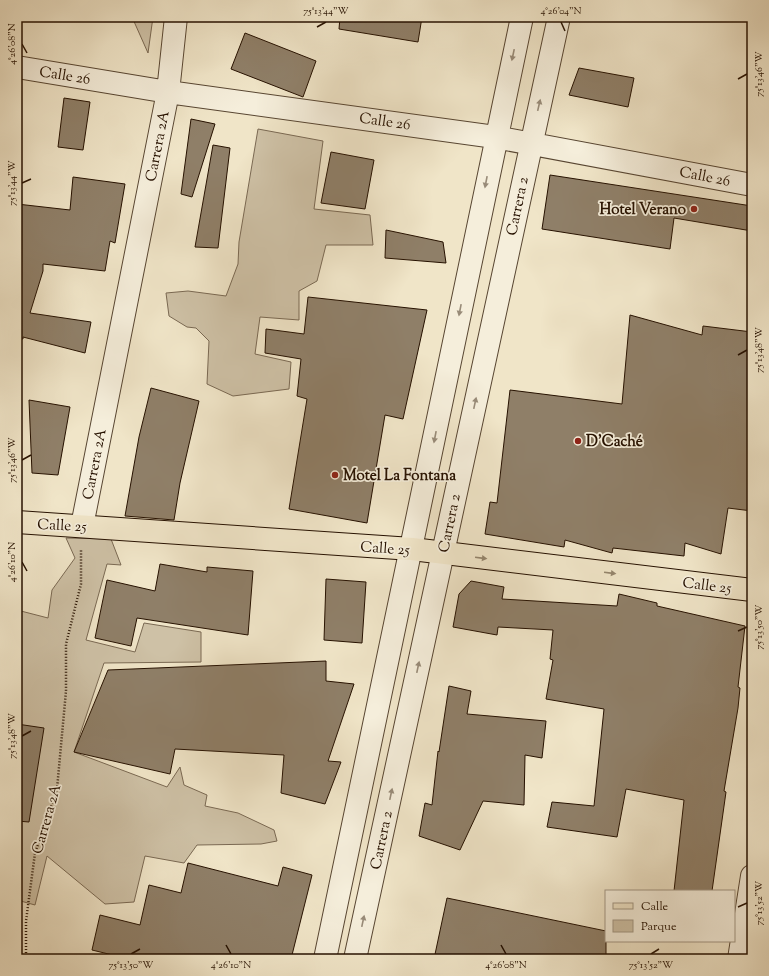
<svg xmlns="http://www.w3.org/2000/svg" width="769" height="976" font-family="'Sorts Mill Goudy',serif">
	<style>
		.green { fill: #cec1a6; stroke: #7a6953 }
		.building { fill: #8f7f68; stroke: #261100 }
		.lines { fill: none; stroke-linecap: round; stroke-linejoin: round }
		.minor-casing { stroke: #584632; stroke-width: 24 }
		.major-casing { stroke: #261100; stroke-width: 24 }
		.path { stroke: #261100; stroke-width: 2.5; stroke-dasharray: 1 2; stroke-linecap: butt }
		.minor { stroke: #f5eedb; stroke-width: 22 }
		.major { stroke: #f0e5c8; stroke-width: 22 }
		.oneway { fill: #988b78 }
		.oneway2 { fill: #95866e }
		.ticks { fill: none; stroke: #261100; stroke-width: 1.5 }
		.poi-dot { fill: #8f2418; stroke: #f5eedb; stroke-width: 1.5 }
		.labels { text-anchor: middle; stroke-width: 3.5; stroke-linejoin: round; paint-order: stroke }
		.street-label { font-size: 15px; fill: #261100; stroke: #f5eedb }
		.poi-label { font-size: 15px; font-weight: bold; fill: #261100; stroke: #f5eedb; text-anchor: start }
		.neatline { fill: none; stroke: #261100; stroke-width: 1.5 }
		.ticks-label { font-size: 10px; text-anchor: middle; fill: #261100 }
	</style>
	<rect width="100%" height="100%" fill="#f0e5c8"/>
	<filter id="stains"><feTurbulence type="fractalNoise" baseFrequency=".005" numOctaves="4"/><feColorMatrix values="0 0 0 0 .2 0 0 0 0 .09 0 0 0 0 .02 0 0 0 .5 -.17"/></filter>
	<radialGradient id="worn" r=".72"><stop offset=".6" stop-color="#630" stop-opacity="0"/><stop offset="1" stop-color="#630" stop-opacity=".3"/></radialGradient>
	<path class="green" d="M132,17H153L148,53Z
		M258,129L323,141L314,209L370,215L373,245H326L317,281L299,291V320L260,317L255,354L291,362L289,389L233,396L207,384L209,341L196,328L187,327L169,316L166,293L188,291L226,296L238,264L239,242Z
		M66,538L111,539L121,565L107,564L86,640L135,652L144,623L201,632V662L104,663L74,752L167,787L180,767L184,785L207,795L205,806L238,813L274,830L277,841L261,844L197,845L184,863L145,856L134,902L105,904L47,856L35,905L17,900V610L48,618L52,590L75,558Z"/>
	<path class="building" d="M340,17H422L418,42L339,29Z
		M245,33L316,61L303,97L231,69Z
		M579,68L634,78L628,107L569,95Z
		M64,98L90,102L83,150L58,147Z
		M191,119L215,124L192,197L181,194Z
		M213,145L230,148L218,248L195,247Z
		M331,152L374,160L365,209L321,203Z
		M550,175L752,206V231L674,218L670,249L542,229Z
		M73,177L125,184L115,243L110,241L105,271L43,264V271L30,313L91,322L85,353L23,337V339L17,338V204L70,210Z
		M386,230L443,242L446,263L385,258Z
		M308,297L427,310L403,419L385,415L367,523L289,509L307,399L297,396L301,359L265,353L266,329L304,334Z
		M630,315L702,335L703,326L752,332V511L728,508L721,554L685,543L684,556L613,548L612,553L565,540L564,547L485,534L490,502L497,503L510,390L622,404Z
		M151,388L199,401L180,483L174,520L125,516L139,437Z
		M29,400L70,407L58,475L32,473Z
		M160,564L207,572V567L253,571L248,635L137,618L131,646L95,638L107,580L155,591Z
		M326,579L366,582L362,643L324,640Z
		M471,581L504,587L502,599L617,606L619,594L657,603V606L745,626L738,687L740,688L738,708L724,791L726,792L712,891H674L684,800L626,789L617,837L547,827L552,802L594,806L604,709L546,699L553,660L550,659L553,630L498,627L497,635L453,627L459,594Z
		M326,661V681L354,684L328,761L341,762L325,804L281,793L284,755L175,749L170,774L74,752L108,670Z
		M449,686L471,691L467,714L546,721L542,758L525,755L524,805L483,801L460,850L419,836L425,803L432,805L438,751L439,752Z
		M17,724L44,728L29,822L17,821Z
		M188,863L278,886L283,867L312,875L291,959H129L92,950L100,915L140,925L149,885L181,893Z
		M447,898L606,931V959H434Z"/>
	<g class="lines">
		<defs>
			<path id="minor" d="M17,67L168,92L495,137L752,185
				M82,526L168,92L176,17
				M325,959L522,17
				M355,959L559,17
				M739,959L752,876"/>
			<path id="major" d="M17,522L412,549L752,590"/>
		</defs>
		<use href="#minor" class="minor-casing"/>
		<use href="#major" class="major-casing"/>
		<path class="path" d="M26,959V921L35,853L57,789L66,691V644L81,584V550"/>
		<use href="#minor" class="minor"/>
		<use href="#major" class="major"/>
	</g>
	<defs><path id="oneway-solid" d="M-6-.8H1V-3.2L6.5 0L1 3.2V.8H-6Z"/></defs>
	<g class="oneway">
		<use href="#oneway-solid" transform="translate(513 55) rotate(102)"/>
		<use href="#oneway-solid" transform="translate(539 105) rotate(-77)"/>
		<use href="#oneway-solid" transform="translate(486 182) rotate(101)"/>
		<use href="#oneway-solid" transform="translate(460 310) rotate(101)"/>
		<use href="#oneway-solid" transform="translate(475 403) rotate(-78)"/>
		<use href="#oneway-solid" transform="translate(435 437) rotate(101)"/>
		<use href="#oneway-solid" transform="translate(418 667) rotate(-78)"/>
		<use href="#oneway-solid" transform="translate(391 794) rotate(-78)"/>
		<use href="#oneway-solid" transform="translate(363 921) rotate(-78)"/>
	</g>
	<g class="oneway2">
		<use href="#oneway-solid" transform="translate(481 558) rotate(7)"/>
		<use href="#oneway-solid" transform="translate(610 573) rotate(7)"/>
	</g>
	<path class="ticks" d="M561,22L565,31M317,27L326,22M22,44L27,53M738,79L747,74M22,183L31,179M738,355L747,350M22,460L31,455M22,562L27,571M738,631L747,627M22,736L31,731M738,907L747,903M226,945L231,954M501,945L506,954M131,954L140,949M651,954L659,949"/>
	<g class="poi-dot">
		<circle cx="694" cy="209" r="4"/>
		<circle cx="578" cy="441" r="4"/>
		<circle cx="335" cy="475" r="4"/>
	</g>
	<g class="labels">
		<g class="street-label">
			<text transform="translate(65 75) rotate(9)" y="5">Calle 26</text>
			<text transform="translate(385 121) rotate(8)" y="5">Calle 26</text>
			<text transform="translate(157 146) rotate(-79)" y="5">Carrera 2A</text>
			<text transform="translate(705 176) rotate(11)" y="5">Calle 26</text>
			<text transform="translate(517 206) rotate(-78)" y="5">Carrera 2</text>
			<text transform="translate(94 464) rotate(-79)" y="5">Carrera 2A</text>
			<text transform="translate(449 523) rotate(-78)" y="5">Carrera 2</text>
			<text transform="translate(62 525) rotate(3)" y="5">Calle 25</text>
			<text transform="translate(385 548) rotate(4)" y="5">Calle 25</text>
			<text transform="translate(707 585) rotate(7)" y="5">Calle 25</text>
			<text transform="translate(46 819) rotate(-74)" y="5">Carrera 2A</text>
			<text transform="translate(381 840) rotate(-78)" y="5">Carrera 2</text>
		</g>
		<g class="poi-label">
			<text x="686" y="214" text-anchor="end">Hotel Verano</text>
			<text x="586" y="446">D'Caché</text>
			<text x="343" y="480">Motel La Fontana</text>
		</g>
	</g>
	<rect width="769" height="976" fill="none" stroke="#f0e5c8" stroke-width="44"/>
	<rect x="605" y="890" width="130" height="52" fill="#f5eedb" stroke="#a29683"/>
	<rect x="613" y="903" width="20" height="6" fill="#f0e5c8" stroke="#a29683"/>
	<text x="641" y="910" font-size="12" fill="#261100">Calle</text>
	<rect x="613" y="920" width="20" height="12" fill="#cec1a6" stroke="#a29683"/>
	<text x="641" y="930" font-size="12" fill="#261100">Parque</text>
	<rect x="22" y="22" width="725" height="932" class="neatline"/>
	<g class="ticks-label">
		<text x="326" y="14">75°13'44"W</text>
		<text x="561" y="14">4°26'04"N</text>
		<text transform="translate(11 44) rotate(-90)" y="4">4°26'08"N</text>
		<text transform="translate(758 74) rotate(-90)" y="4">75°13'46"W</text>
		<text transform="translate(11 183) rotate(-90)" y="4">75°13'44"W</text>
		<text transform="translate(758 350) rotate(-90)" y="4">75°13'48"W</text>
		<text transform="translate(11 460) rotate(-90)" y="4">75°13'46"W</text>
		<text transform="translate(11 562) rotate(-90)" y="4">4°26'10"N</text>
		<text transform="translate(758 627) rotate(-90)" y="4">75°13'50"W</text>
		<text transform="translate(11 736) rotate(-90)" y="4">75°13'48"W</text>
		<text transform="translate(758 903) rotate(-90)" y="4">75°13'52"W</text>
		<text x="131" y="968">75°13'50"W</text>
		<text x="231" y="968">4°26'10"N</text>
		<text x="506" y="968">4°26'08"N</text>
		<text x="651" y="968">75°13'52"W</text>
	</g>
	<rect width="100%" height="100%" filter="url(#stains)"/>
	<rect width="100%" height="100%" fill="url(#worn)"/>
</svg>
